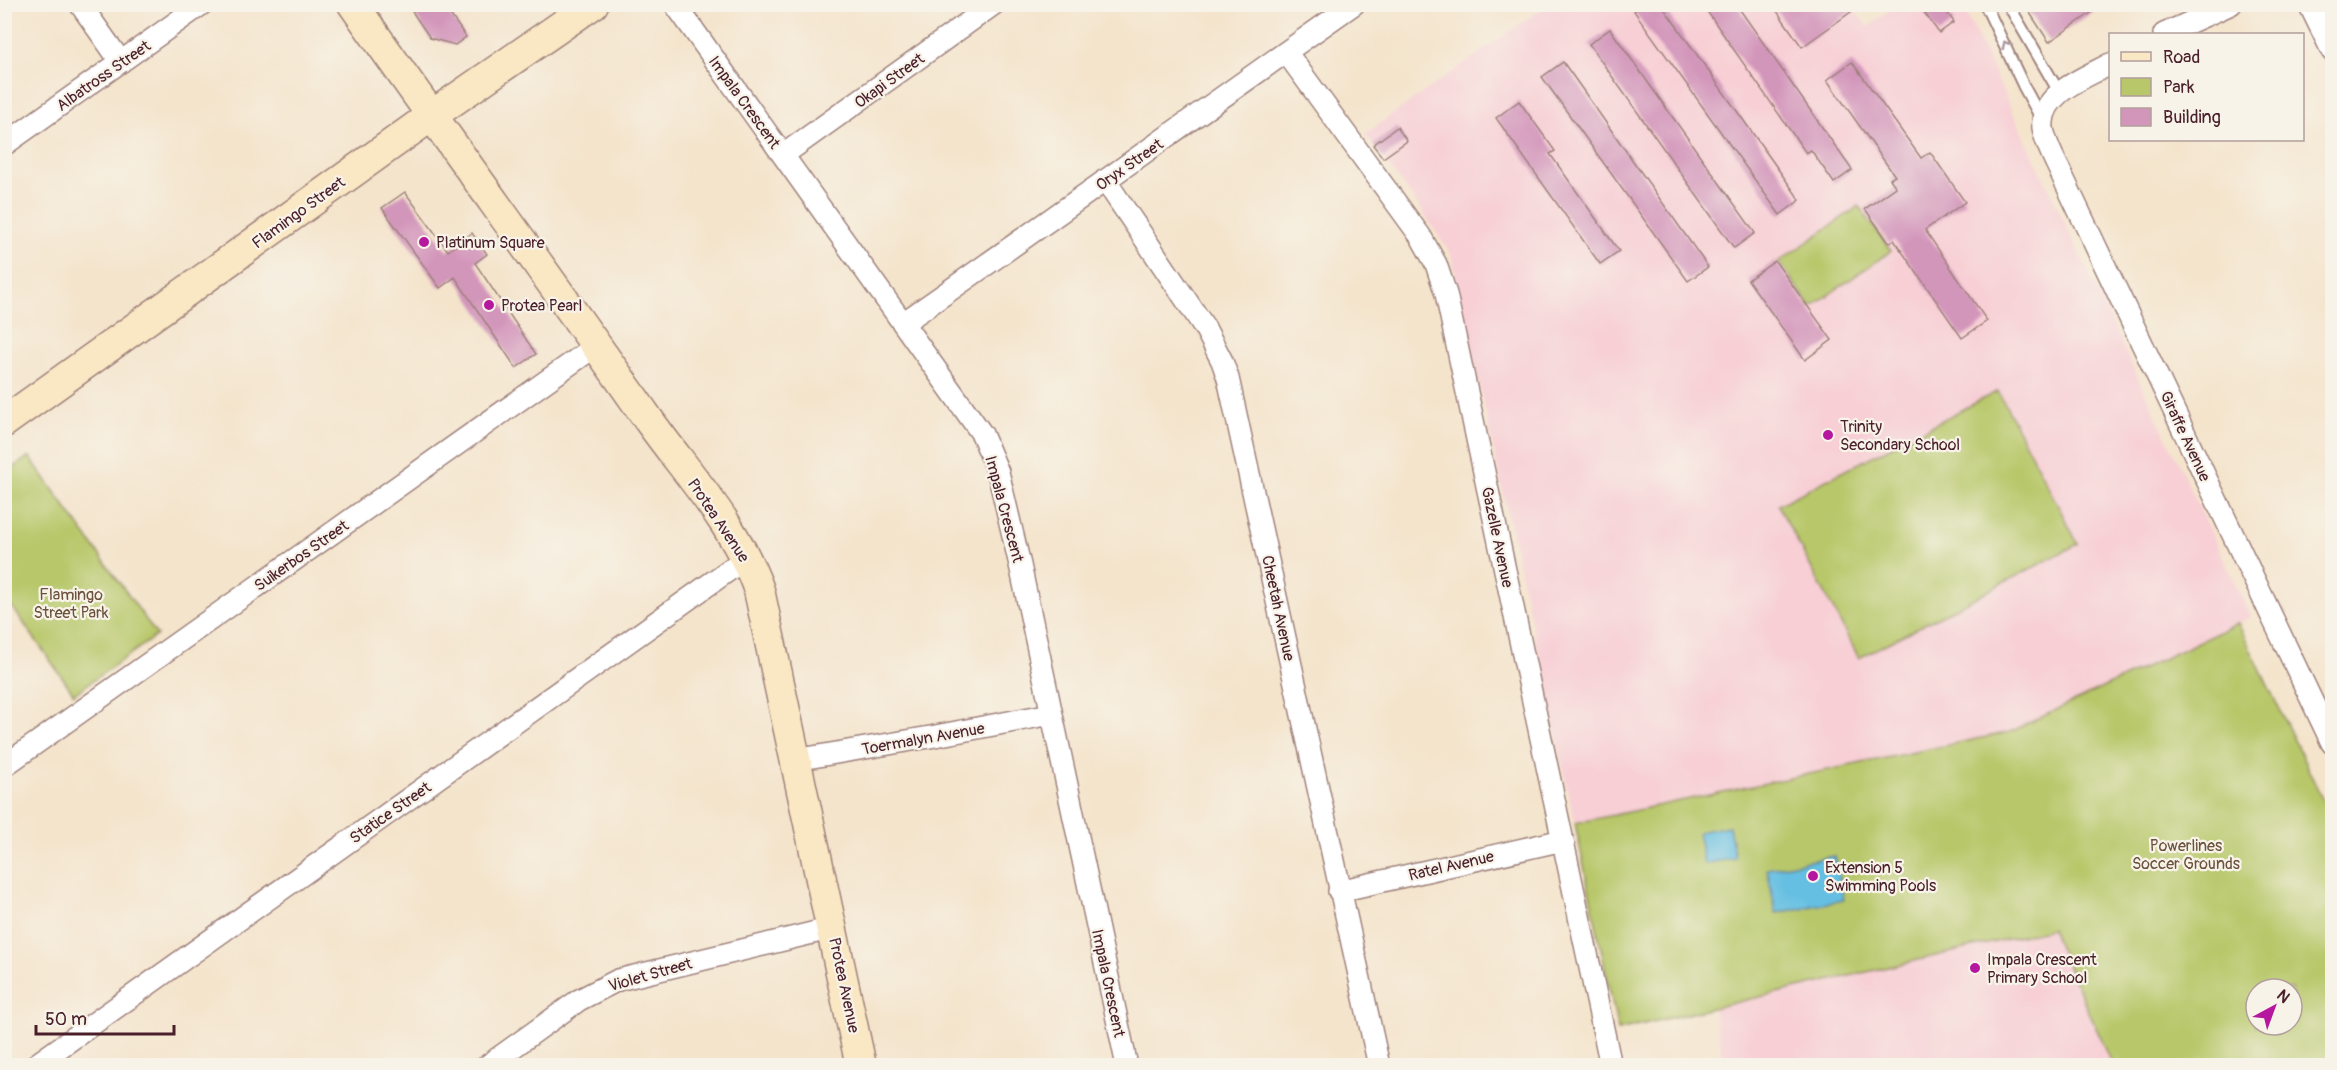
<svg xmlns="http://www.w3.org/2000/svg" width="2337" height="1070" font-family="Pangolin,sans-serif">
	<style>
		.built { fill: #f7cfd5 }
		.green { fill: #b7c769; stroke: #80734a; stroke-width: 1.5; fill-rule: evenodd }
		.water { fill: #65bfe2; stroke: #586f86; stroke-width: 1.5 }
		.building { fill: #d396bb }
		.lines { fill: none; stroke-linecap: round; stroke-linejoin: round }
		.lane-casing { stroke: #9f827c; stroke-width: 14 }
		.street-casing { stroke: #9f827c; stroke-width: 24 }
		.secondary-casing { stroke: #9f827c; stroke-width: 33 }
		.lane { stroke: #fff; stroke-width: 10 }
		.street { stroke: #fff; stroke-width: 21 }
		.secondary { stroke: #fae7c3; stroke-width: 30 }
		.oneway { stroke: #ae9aa0 }
		.poi-dot { fill: #b5179e; stroke: #f7f3e8; stroke-width: 2 }
		.labels { text-anchor: middle; stroke-width: 4.5; stroke-linejoin: round; paint-order: stroke }
		.street-label { font-size: 16px; fill: #4a1f2b; stroke: #f7f3e8 }
		.poi-label { font-size: 16px; fill: #4a1f2b; stroke: #f7f3e8; text-anchor: start }
		.park-label { font-size: 16px; fill: #6b513e; stroke: #f7f3e8 }
	</style>
	<rect width="100%" height="100%" fill="#f7f3e8"/>
	<filter id="ink" filterUnits="userSpaceOnUse"><feTurbulence type="fractalNoise" baseFrequency=".0167" numOctaves="2"/><feDisplacementMap in="SourceGraphic" scale="12" xChannelSelector="R" yChannelSelector="G"/><feConvolveMatrix kernelMatrix="1 2 1 2 8 2 1 2 1" color-interpolation-filters="sRGB"/></filter>
	<filter id="wash" filterUnits="userSpaceOnUse"><feTurbulence type="fractalNoise" baseFrequency=".008" numOctaves="4" result="noise"/><feDisplacementMap in="SourceGraphic" scale="24" xChannelSelector="R" yChannelSelector="G"/><feGaussianBlur stdDeviation="1.35" result="paint"/><feColorMatrix in="noise" values="0 0 0 0 0 0 0 0 0 0 0 0 0 0 0 0 0 1.4 0 .05"/><feComposite in="paint" operator="in"/></filter>
	<g filter="url(#wash)">
		<rect width="100%" height="100%" fill="#f4e4cc"/>
		<path class="built" d="M1547,5H1850L1868,27L1895,5H1962L2251,617L2010,732L1575,823L1451,254L1420,208L1365,134Z
			M2051,929L2112,1065H1724L1713,1008Z"/>
		<path class="green" d="M1859,206L1891,251L1811,307L1779,262Z
			M1998,391L2078,544L1859,658L1778,505Z
			M29,456L157,635L74,694L5,597V474Z
			M2238,623L2332,819V1065H2113L2051,929L1618,1030L1575,823L2010,732ZM2256,989H2292V1025H2256Z"/>
		<path class="water" d="M1729,826L1735,858L1704,864L1698,832Z
			M1835,856L1844,900L1776,913L1767,869Z"/>
		<g id="blocks">
			<path class="building" d="M407,4H443L466,37L455,45L430,38Z
				M1643,4H1661L1800,200L1780,215L1634,11Z
				M1702,4H1736L1852,170L1834,183L1811,150L1806,153Z
				M1772,4H1862L1802,47Z
				M1918,4H1941L1954,22L1939,33Z
				M2024,4H2104L2049,42Z
				M1610,29L1755,233L1734,248L1589,44Z
				M1563,62L1708,267L1688,281L1542,77Z
				M1852,62L1921,158L1930,152L1965,202L1925,230L1987,321L1962,338L1894,240L1889,243L1865,209L1896,187L1890,179L1895,176L1827,80Z
				M1519,101L1555,151L1550,154L1619,251L1600,264L1496,118Z
				M1397,127L1407,141L1383,158L1373,145Z
				M405,192L448,251L472,233L487,254L475,263L536,354L516,368L455,277L440,288L382,208Z
				M1775,261L1832,340L1805,360L1748,280Z"/>
		</g>
	</g>
	<g filter="url(#ink)">
		<use href="#blocks" fill-opacity="0" stroke="#9f827c" stroke-width="1.5"/>
		<g class="lines">
			<defs>
				<path id="lane" d="M1985,4L2024,87L2042,120
					M2008,4L2059,92"/>
				<path id="street" d="M80,4L121,62
					M675,4L982,434L998,472L1020,565L1127,1066
					M2309,4L2332,51
					M2164,34L2231,4
					M1286,52L1421,237L1436,264L1446,294L1611,1066
					M2110,64C2087,77 2039,93 2043,128C2045,141 2052,155 2058,167L2332,743
					M4,145L202,4
					M783,155L994,4
					M1105,180L1205,328L1222,361L1228,378L1379,1066
					M903,323C1054,218 1203,110 1354,4
					M795,760L930,737L1051,714
					M4,766L597,345
					M1339,891L1563,840
					M34,1066L746,558
					M487,1066L579,1000L618,980L833,928"/>
				<path id="secondary" d="M353,4C450,143 551,280 648,419C687,474 736,525 759,590L861,1066
					M4,422L431,116L593,4"/>
			</defs>
			<use href="#lane" class="lane-casing"/>
			<use href="#street" class="street-casing"/>
			<use href="#secondary" class="secondary-casing"/>
			<use href="#lane" class="lane"/>
			<use href="#street" class="street"/>
			<use href="#secondary" class="secondary"/>
		</g>
		<defs><path id="oneway-chevron" d="M-2-3.5L2.5 0L-2 3.5" fill="none" stroke-width="1.6" stroke-linecap="round" stroke-linejoin="round" transform="scale(1.5)"/></defs>
		<use class="oneway" href="#oneway-chevron" transform="translate(2006 45) rotate(-117)"/>
	</g>
	<g class="poi-dot">
		<circle cx="424" cy="242" r="6"/>
		<circle cx="489" cy="305" r="6"/>
		<circle cx="1828" cy="435" r="6"/>
		<circle cx="1813" cy="876" r="6"/>
		<circle cx="1975" cy="968" r="6"/>
	</g>
	<g class="labels">
		<g class="street-label">
			<text transform="translate(103 75) rotate(-35)" y="6">Albatross Street</text>
			<text transform="translate(889 80) rotate(-36)" y="6">Okapi Street</text>
			<text transform="translate(745 102) rotate(54)" y="6">Impala Crescent</text>
			<text transform="translate(1129 164) rotate(-35)" y="6">Oryx Street</text>
			<text transform="translate(298 212) rotate(-36)" y="6">Flamingo Street</text>
			<text transform="translate(2186 436) rotate(65)" y="6">Giraffe Avenue</text>
			<text transform="translate(1005 509) rotate(75)" y="6">Impala Crescent</text>
			<text transform="translate(719 520) rotate(56)" y="6">Protea Avenue</text>
			<text transform="translate(1498 537) rotate(78)" y="6">Gazelle Avenue</text>
			<text transform="translate(301 555) rotate(-35)" y="6">Suikerbos Street</text>
			<text transform="translate(1279 608) rotate(78)" y="6">Cheetah Avenue</text>
			<text transform="translate(923 738) rotate(-10)" y="6">Toermalyn Avenue</text>
			<text transform="translate(390 812) rotate(-35)" y="6">Statice Street</text>
			<text transform="translate(1451 865) rotate(-13)" y="6">Ratel Avenue</text>
			<text transform="translate(650 974) rotate(-16)" y="6">Violet Street</text>
			<text transform="translate(1109 983) rotate(78)" y="6">Impala Crescent</text>
			<text transform="translate(845 985) rotate(78)" y="6">Protea Avenue</text>
		</g>
		<g class="poi-label">
			<text x="436" y="248">Platinum Square</text>
			<text x="501" y="311">Protea Pearl</text>
			<text x="1840" y="432">Trinity<tspan x="1840" dy="18">Secondary School</tspan></text>
			<text x="1825" y="873">Extension 5<tspan x="1825" dy="18">Swimming Pools</tspan></text>
			<text x="1987" y="965">Impala Crescent<tspan x="1987" dy="18">Primary School</tspan></text>
		</g>
		<g class="park-label">
			<text x="71" y="600">Flamingo<tspan x="71" dy="18">Street Park</tspan></text>
			<text x="2186" y="851">Powerlines<tspan x="2186" dy="18">Soccer Grounds</tspan></text>
		</g>
	</g>
	<rect width="2337" height="1070" fill="none" stroke="#f7f3e8" stroke-width="24"/>
	<rect x="2109" y="33" width="195" height="108" fill="#f7f3e8" stroke="#b29e9c" stroke-width="1.5"/>
	<rect x="2121" y="52" width="30" height="9" fill="#fae7c3" stroke="#b29e9c" stroke-width="1.5"/>
	<text x="2163" y="63" font-size="18" fill="#4a1f2b">Road</text>
	<rect x="2121" y="78" width="30" height="18" fill="#b7c769" stroke="#b29e9c" stroke-width="1.5"/>
	<text x="2163" y="93" font-size="18" fill="#4a1f2b">Park</text>
	<rect x="2121" y="108" width="30" height="18" fill="#d396bb" stroke="#b29e9c" stroke-width="1.5"/>
	<text x="2163" y="123" font-size="18" fill="#4a1f2b">Building</text>
	<g transform="translate(2274 1007) rotate(41)"><circle r="28" fill="#f7f3e8" stroke="#b29e9c" stroke-width="1.5"/>
	<path d="M0-4.5L10 22L0 15L-10 22Z" fill="#b5179e"/>
	<text y="-9" font-size="16" font-weight="bold" text-anchor="middle" fill="#4a1f2b">N</text>
	</g>
	<path d="M36 1025v9h138v-9" fill="none" stroke="#4a1f2b" stroke-width="3"/>
	<text x="45" y="1025" font-size="18" fill="#4a1f2b" stroke="#f7f3e8" stroke-width="4.5" paint-order="stroke">50 m</text>
</svg>
